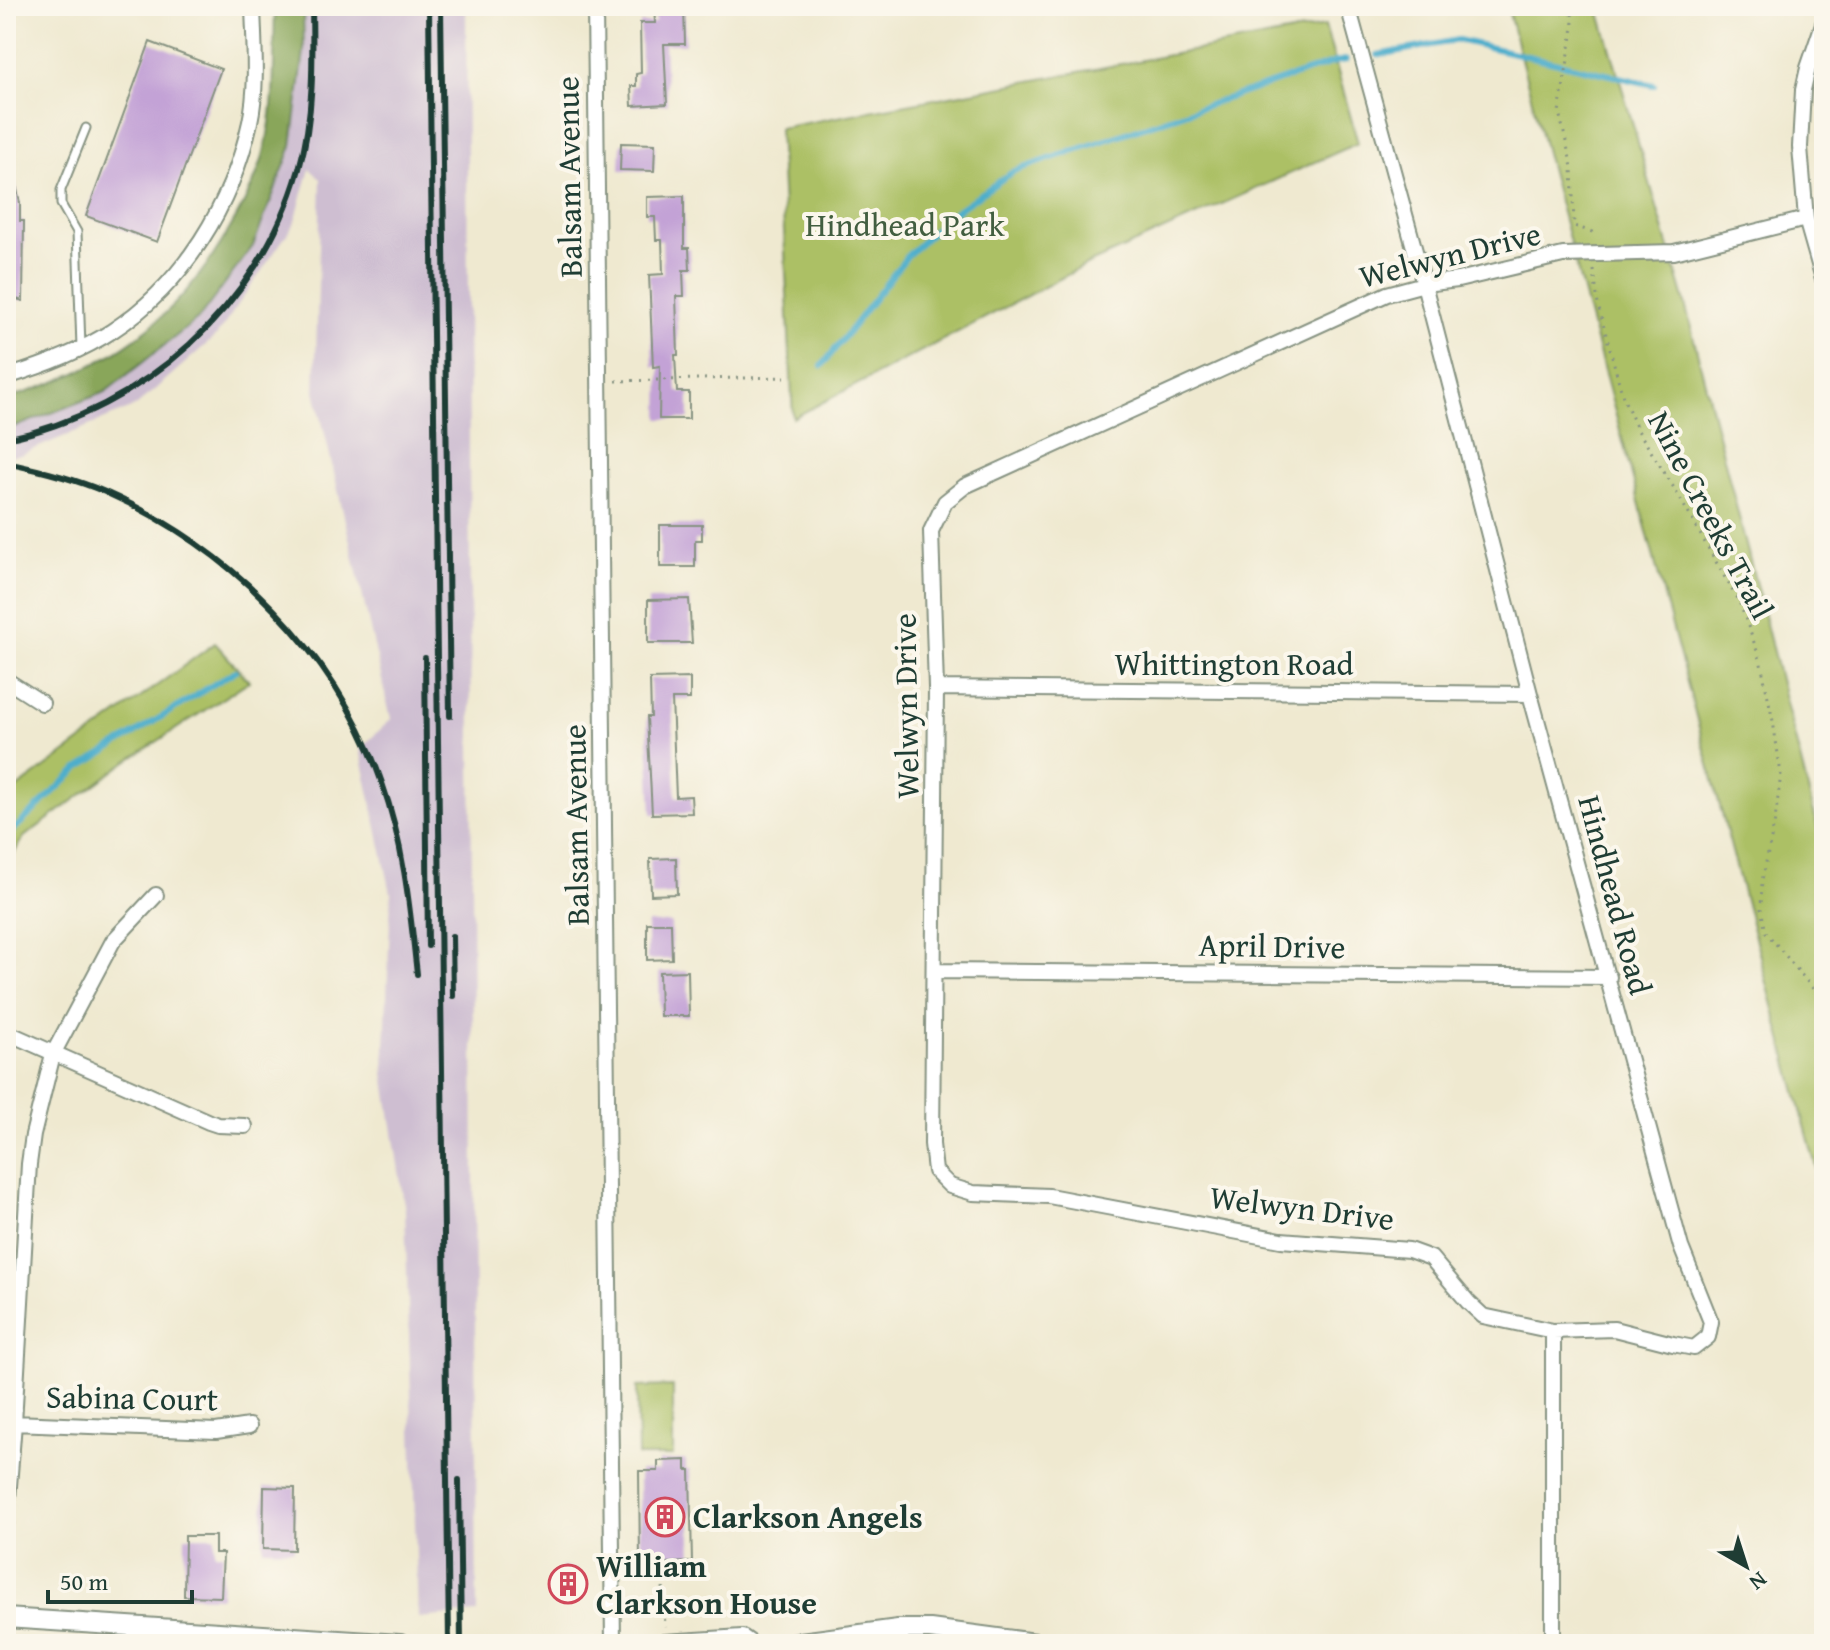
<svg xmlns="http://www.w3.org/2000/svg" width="1830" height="1650" font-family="'Gentium Book Plus',serif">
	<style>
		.industrial { fill: #cebed1 }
		.green { fill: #acc065; stroke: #667e4c; stroke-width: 2 }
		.forest { fill: #89a65a; stroke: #547247; stroke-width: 2 }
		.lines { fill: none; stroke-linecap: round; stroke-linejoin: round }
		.stream { stroke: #4daecc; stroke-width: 6 }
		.building { fill: #c3a2d6 }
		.service-casing { stroke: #879382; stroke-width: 11 }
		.minor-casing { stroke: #879382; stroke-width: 18 }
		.tertiary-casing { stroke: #879382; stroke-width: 22 }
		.path { stroke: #879382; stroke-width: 3; stroke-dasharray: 2 6; stroke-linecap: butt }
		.service { stroke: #fff; stroke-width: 7 }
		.minor { stroke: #fff; stroke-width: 14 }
		.tertiary { stroke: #fff; stroke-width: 18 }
		.rail { stroke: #1f3d34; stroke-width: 6 }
		.labels { text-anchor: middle; stroke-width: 8; stroke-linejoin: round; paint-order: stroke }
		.street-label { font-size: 32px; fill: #1f3d34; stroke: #fbf7ec }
		.park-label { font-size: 32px; fill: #425e40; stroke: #fbf7ec }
		.poi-label { font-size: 32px; font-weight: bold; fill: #1f3d34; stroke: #fbf7ec; text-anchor: start }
	</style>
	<rect width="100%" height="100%" fill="#fbf7ec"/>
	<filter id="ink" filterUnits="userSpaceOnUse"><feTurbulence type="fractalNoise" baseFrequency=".0125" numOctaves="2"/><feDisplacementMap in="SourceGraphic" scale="16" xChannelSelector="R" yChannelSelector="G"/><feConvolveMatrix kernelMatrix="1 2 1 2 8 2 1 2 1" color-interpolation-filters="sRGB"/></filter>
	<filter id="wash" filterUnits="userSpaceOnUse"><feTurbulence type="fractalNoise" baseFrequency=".006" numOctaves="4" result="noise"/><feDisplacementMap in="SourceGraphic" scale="32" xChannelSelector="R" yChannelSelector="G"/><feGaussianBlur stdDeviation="1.8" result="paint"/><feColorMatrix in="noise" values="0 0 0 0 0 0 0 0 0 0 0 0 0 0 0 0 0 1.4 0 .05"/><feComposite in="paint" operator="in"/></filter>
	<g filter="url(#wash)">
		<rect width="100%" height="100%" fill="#efe9d0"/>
		<path class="industrial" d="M303,6H466L477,1613L418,1618L405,1210L384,1074L391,893L360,749L391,719L315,391L321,179L310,169L294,224L217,335L136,406L20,455L6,456V427L19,426L105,392L199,318L253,246L304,51Z"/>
		<path class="green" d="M1507,6H1598L1683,296L1824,853V1197Z
			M1325,26L1358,143L1088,264L793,418L779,128Z
			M215,643L249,681L126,762L24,837L6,866V796Z
			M673,1386V1456H638L637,1387Z"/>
		<path class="forest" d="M275,6H303L304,51L292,146L253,246L199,318L105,392L18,426L6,427V399C109,368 175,324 229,230C243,206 257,180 264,152C277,105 273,54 275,6Z"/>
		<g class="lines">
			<path class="stream" d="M1378,55L1458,40L1654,85
				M822,366L908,255L953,213L1014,171L1335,62L1346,60
				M6,837L78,769L235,671"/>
		</g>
		<g id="blocks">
			<path class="building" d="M654,6H684L685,44H664L667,104L632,106L631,86H636V74L641,73L640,23H655Z
				M150,42L221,69L157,242L86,216Z
				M621,143L655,144L654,171L620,170Z
				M12,167L20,203V221H24L23,301L6,296V168Z
				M684,196V248H689L690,270H683L684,296H676L678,355H675L677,392H689V419H659L660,366L653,367L649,275L663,274L662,240H656L655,217H647V197Z
				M660,525H702V540H695V567H660Z
				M689,599L692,643H648V600Z
				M690,678V699H672L676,797L691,796L692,813L652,814L647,717H651L650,679Z
				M676,858L677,894L651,895L650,859Z
				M647,923H671L672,959L647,960Z
				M688,971L689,1016H660L659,972Z
				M686,1460V1470H690L692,1562L640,1564L639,1471H658V1461Z
				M264,1487L295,1488L294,1550L263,1549Z
				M185,1536H215V1553H223L221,1597L184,1596Z
				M562,1567L578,1570L574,1600L558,1599Z"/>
		</g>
	</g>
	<g filter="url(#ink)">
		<use href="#blocks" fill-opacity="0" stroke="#879382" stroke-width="2"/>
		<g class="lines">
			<defs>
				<path id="service" d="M81,347L77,232L61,204V190L86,128"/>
				<path id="minor" d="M595,6L613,1644
					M1348,6L1424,284L1530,694L1681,1247L1711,1322L1708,1337L1694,1348L1673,1344L1614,1329L1553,1331L1483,1316L1468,1302L1431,1258L1409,1250L1281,1240L1049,1196L973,1193L950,1186L935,1171L932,1144L936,688L931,531L945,502L965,486L1387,294L1424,284L1458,280L1563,255L1674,252L1806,219
					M1824,21L1808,68L1803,90L1800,147L1806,219L1824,282
					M6,377C43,366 80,352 112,331C184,284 232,205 250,122C258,85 254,44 253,6
					M6,680L42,703
					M936,688L1530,694
					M935,971L1609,977
					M6,1032L209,1122L218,1125L245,1126
					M1553,1331V1644
					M14,1423L216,1431L249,1426
					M6,1524L14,1423L29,1164L33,1135L53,1054L113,941L156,895"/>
				<path id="tertiary" d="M6,1618L400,1644
					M665,1644L742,1639L749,1644
					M786,1644L898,1629H930L1043,1644"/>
			</defs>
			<use href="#service" class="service-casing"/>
			<use href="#minor" class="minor-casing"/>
			<use href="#tertiary" class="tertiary-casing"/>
			<path class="path" d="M1571,6L1573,21L1572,36L1559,112L1572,167L1574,226L1592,232V238
				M1594,270L1598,305L1623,397L1637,429L1674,488L1740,604L1760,659L1773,721L1781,774L1775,820L1762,881L1761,909L1766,932L1824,1002
				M616,381L785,377
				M662,1563L665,1627"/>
			<use href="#service" class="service"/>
			<use href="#minor" class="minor"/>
			<use href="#tertiary" class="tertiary"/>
			<path class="rail" d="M429,6L449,1644
				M441,6L450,716
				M6,439C144,410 260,306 299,169C314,116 313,60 312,6
				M6,463C40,470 73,478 105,492C230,547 337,653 382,783C404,845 410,909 417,974
				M425,658L428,946
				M452,936L453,996
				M459,1480L461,1644"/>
		</g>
	</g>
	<defs>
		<symbol id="building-ring" viewBox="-11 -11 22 22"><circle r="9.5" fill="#fbf7ec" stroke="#d1495b" stroke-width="1.5"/><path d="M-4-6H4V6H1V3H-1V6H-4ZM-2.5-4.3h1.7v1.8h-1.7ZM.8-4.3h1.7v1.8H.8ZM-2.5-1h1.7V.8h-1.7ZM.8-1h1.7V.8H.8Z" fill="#d1495b"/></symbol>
	</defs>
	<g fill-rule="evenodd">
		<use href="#building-ring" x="643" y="1495" width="44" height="44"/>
		<use href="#building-ring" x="546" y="1562" width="44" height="44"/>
	</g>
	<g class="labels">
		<g class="street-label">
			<text transform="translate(569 177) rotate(-91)" y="11">Balsam Avenue</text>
			<text transform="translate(1450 255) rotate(-14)" y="11">Welwyn Drive</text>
			<text transform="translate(1711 515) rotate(62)" y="11">Nine Creeks Trail</text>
			<text x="1234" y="675">Whittington Road</text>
			<text transform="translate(906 706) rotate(-91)" y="11">Welwyn Drive</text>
			<text transform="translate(576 825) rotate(-91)" y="11">Balsam Avenue</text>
			<text transform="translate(1615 895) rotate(75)" y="11">Hindhead Road</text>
			<text transform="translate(1272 946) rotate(1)" y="11">April Drive</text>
			<text transform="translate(1302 1208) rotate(7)" y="11">Welwyn Drive</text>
			<text transform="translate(132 1398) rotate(1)" y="11">Sabina Court</text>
		</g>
		<g class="park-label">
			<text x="905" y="236">Hindhead Park</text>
		</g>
		<g class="poi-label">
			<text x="693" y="1528">Clarkson Angels</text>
			<text x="596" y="1577">William<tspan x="596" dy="37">Clarkson House</tspan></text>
		</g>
	</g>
	<rect width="1830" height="1650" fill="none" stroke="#fbf7ec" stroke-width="32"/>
	<g transform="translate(1746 1566) rotate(141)" stroke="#fbf7ec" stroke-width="6" paint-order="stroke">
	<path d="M0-6L14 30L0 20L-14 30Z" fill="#1f3d34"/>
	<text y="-12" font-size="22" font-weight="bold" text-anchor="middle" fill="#1f3d34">N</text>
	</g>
	<path d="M48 1590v12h144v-12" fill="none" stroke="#1f3d34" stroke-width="4"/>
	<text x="60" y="1590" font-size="24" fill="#1f3d34" stroke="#fbf7ec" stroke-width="6" paint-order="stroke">50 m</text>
</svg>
